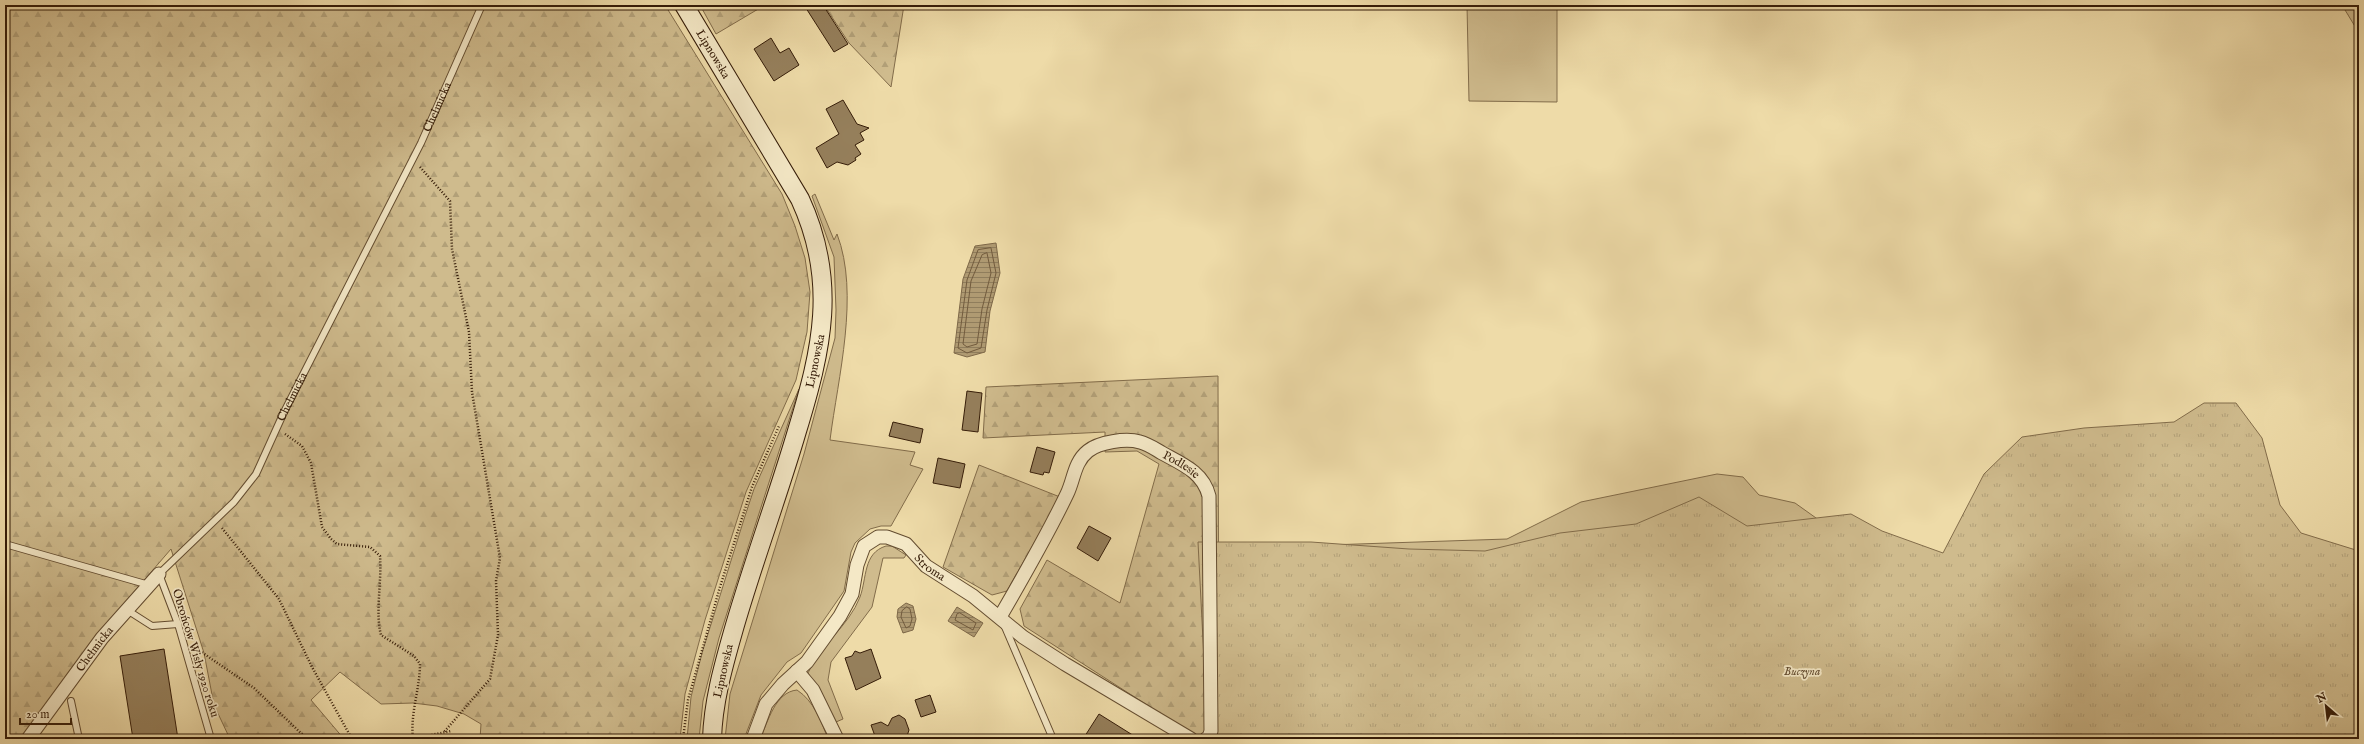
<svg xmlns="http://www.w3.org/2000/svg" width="2364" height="744" font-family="'IM FELL English',serif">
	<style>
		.grass { fill: #cfbb8d; stroke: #826c4a }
		.forest { fill: url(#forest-firs); stroke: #826c4a }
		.park { fill: url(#park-tufts); stroke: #826c4a }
		.water { fill: url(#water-rules); stroke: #7e6848 }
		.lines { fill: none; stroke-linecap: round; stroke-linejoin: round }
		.shore { stroke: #725b3d; stroke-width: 1 }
		.building { fill: #957f5b; stroke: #351c08 }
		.service-casing { stroke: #634c30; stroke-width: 8 }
		.minor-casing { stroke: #634c30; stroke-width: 15 }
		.secondary-casing { stroke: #351c08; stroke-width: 20 }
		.path { stroke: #351c08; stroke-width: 2.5; stroke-dasharray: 1 2; stroke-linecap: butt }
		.service { stroke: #f4e8c6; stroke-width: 6 }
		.minor { stroke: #f4e8c6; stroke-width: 13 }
		.secondary { stroke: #f4e8c6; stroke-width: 18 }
		.labels { text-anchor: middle; stroke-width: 3.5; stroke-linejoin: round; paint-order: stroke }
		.street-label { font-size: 12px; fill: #351c08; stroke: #f4e8c6 }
		.park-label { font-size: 12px; font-style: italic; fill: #634c30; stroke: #f4e8c6 }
	</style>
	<defs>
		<pattern id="forest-firs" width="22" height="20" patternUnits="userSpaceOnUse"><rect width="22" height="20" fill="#cfbb8d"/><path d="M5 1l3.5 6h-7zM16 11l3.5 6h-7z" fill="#b2a078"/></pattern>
		<pattern id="park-tufts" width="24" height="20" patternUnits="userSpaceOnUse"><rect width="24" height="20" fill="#cfbb8d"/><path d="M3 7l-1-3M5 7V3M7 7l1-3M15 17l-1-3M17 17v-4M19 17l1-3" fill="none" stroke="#b2a078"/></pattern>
		<pattern id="water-rules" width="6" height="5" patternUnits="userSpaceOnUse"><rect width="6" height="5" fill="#af9a72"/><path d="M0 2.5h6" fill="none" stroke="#8f7d5c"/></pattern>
	</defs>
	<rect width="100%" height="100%" fill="#eedba8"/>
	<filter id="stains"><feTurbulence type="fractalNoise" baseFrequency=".005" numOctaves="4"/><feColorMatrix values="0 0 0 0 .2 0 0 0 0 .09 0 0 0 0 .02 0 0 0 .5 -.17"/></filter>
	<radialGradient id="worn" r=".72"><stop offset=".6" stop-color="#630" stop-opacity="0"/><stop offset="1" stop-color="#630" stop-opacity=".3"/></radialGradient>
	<path class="grass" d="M1467,5H1557V102L1469,101Z
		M815,194L834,240L837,234C860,294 838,377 830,440L915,452L910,465L923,469L891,526H881L870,529L855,543L851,552L844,591L801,653L787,662L761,695L744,739H725L730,694L804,454L835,338L836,310L834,257L812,196Z
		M799,389L719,638L703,701L699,739H687L691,697L702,653L745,516L754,489Z
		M1717,474L1743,477L1759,495L1795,503L1854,545L1471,555L1328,545L1507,539L1581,502Z
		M886,546H892L906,555L904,558H883L872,607L831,662L828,680L843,719L836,722L808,673C820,645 849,626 860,597C867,578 863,553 886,546Z
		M797,690C814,701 821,721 828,739H760C768,722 775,692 797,690Z"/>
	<path class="forest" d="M5,5H665L782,194L795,226L805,258L810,292L807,332L796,380L746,492L705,620L685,694L680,739H480L481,724L464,714L437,706L413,703L381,704L340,672L311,700L344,739H230L214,705L204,653L171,549L109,621L23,739H5Z
		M700,5H765L716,34Z
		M824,5H904L891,87L849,43Z
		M1218,376L1219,739H1200L1024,626L1020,609L1047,560L1120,603L1159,464L1137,451L1105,452V432L983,438L986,387Z
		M979,465L1060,497L1007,591L992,595L943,567Z"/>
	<path class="park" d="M2342,5H2359V33Z
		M2204,403H2236L2262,438L2280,505L2301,533L2359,551V739H1208L1198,542H1311L1409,549L1485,551L1560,533L1636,524L1699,497L1747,526L1851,514L1882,531L1943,553L1984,474L2022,437L2084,428L2174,422Z"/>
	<path class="water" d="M996,243L1000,273L990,311L985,352L967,357L954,353L963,279L975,246Z
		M906,603L913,606L916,619L913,630L903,633L897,617L898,609Z
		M957,607L983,623L974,637L948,621Z"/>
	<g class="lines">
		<path class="shore" d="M991,248L996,273L987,310L981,348L967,353L958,348L967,280L978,250Z
			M987,253L991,273L982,309L977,344L967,347L963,344L971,281L982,255Z
			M907,607L910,609L912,619L910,626L906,628L901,617L902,611Z
			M960,613L976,623L973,630L955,620L957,614Z"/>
	</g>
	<path class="building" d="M804,5H823L848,44L834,52Z
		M771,38L780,53L789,48L799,65L774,81L754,49Z
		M843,100L857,124L869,128L860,133L864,140L855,145L861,154L855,158L856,160L848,165L837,162L827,168L816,148L839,134L826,109Z
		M967,391L982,393L978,432L962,430Z
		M893,422L923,429L920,443L889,436Z
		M1037,447L1055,452L1049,473L1044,472L1043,475L1030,472Z
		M938,458L965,464L960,488L933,483Z
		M1089,526L1111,538L1098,561L1077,548Z
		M164,649L178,739H133L120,656Z
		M871,649L881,678L856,690L845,658L852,656L855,651L860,653Z
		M930,695L936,712L921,717L915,700Z
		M1099,714L1139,739H1083Z
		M899,715L905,719L909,730L907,736L913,739H876L871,725L881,722L888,726L892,718Z"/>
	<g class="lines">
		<defs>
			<g id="service">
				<path d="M5,544L149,585"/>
				<path d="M127,610L152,626L178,624"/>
				<path d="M1005,627L1053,739"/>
				<path d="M71,701L79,739"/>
				<path id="s1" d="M211,739L178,624L159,574L234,502L256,474L284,412L421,143L482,5"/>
			</g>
			<g id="minor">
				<path id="s2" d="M1000,617C1023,577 1047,536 1067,494C1074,480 1074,462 1088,451C1099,442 1126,438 1140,442C1148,444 1155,449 1162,453C1182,464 1203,472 1209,496L1211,731L1209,737L1206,739"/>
				<path d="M797,671L813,690L837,739"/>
				<path id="s3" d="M28,739L102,638L159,574"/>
				<path id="s4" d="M753,739L766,704L783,684L807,662L840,616L852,594L857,565L864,546L878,537H887L906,544L926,566L973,596L1023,637L1065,664L1191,739"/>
			</g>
			<g id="secondary">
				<path id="s5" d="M684,5L800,199C838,281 822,349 797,431C777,499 752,565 733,632C723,667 713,703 712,739"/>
			</g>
		</defs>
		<use href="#service" class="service-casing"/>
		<use href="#minor" class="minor-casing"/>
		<use href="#secondary" class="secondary-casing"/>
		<path class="path" d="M420,167L450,201L452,249L469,332L472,392L500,558L496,581L498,635L490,679L444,732
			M285,434L302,446L311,463L322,527L331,539L337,544L370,547L380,556C382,581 375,613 381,635L414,656L420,664C420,689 410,713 413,739
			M222,528L279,599L312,667L352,739
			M197,649L254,688L307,739
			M411,739L451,731
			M683,739L688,700L720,587L752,487L779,426"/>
		<use href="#service" class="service"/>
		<use href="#minor" class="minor"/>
		<use href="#secondary" class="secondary"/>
	</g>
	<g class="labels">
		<g class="street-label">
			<text dy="4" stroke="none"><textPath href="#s5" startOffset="57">Lipnowska</textPath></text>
			<text dy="4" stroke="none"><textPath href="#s1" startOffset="722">Chełmicka</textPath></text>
			<text transform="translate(815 361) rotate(-78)" y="4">Lipnowska</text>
			<text dy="4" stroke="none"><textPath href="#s1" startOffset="398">Chełmicka</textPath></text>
			<text dy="4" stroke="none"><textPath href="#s2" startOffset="290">Podlesie</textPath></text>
			<text dy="4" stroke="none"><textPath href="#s4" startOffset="307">Stroma</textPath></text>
			<text dy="4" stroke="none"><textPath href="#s3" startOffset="112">Chełmicka</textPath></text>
			<text transform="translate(196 653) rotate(73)" y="4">Obrońców Wisły 1920 roku</text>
			<text transform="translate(723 671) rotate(-77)" y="4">Lipnowska</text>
		</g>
		<g class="park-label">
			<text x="1802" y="675">Buczyna</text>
		</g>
	</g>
	<rect width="2364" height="744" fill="none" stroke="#eedba8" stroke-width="20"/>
	<rect x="6" y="6" width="2352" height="732" fill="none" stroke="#351c08" stroke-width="2"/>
	<rect x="10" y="10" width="2344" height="724" fill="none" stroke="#351c08"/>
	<g transform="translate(2326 706) rotate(332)" stroke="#f4e8c6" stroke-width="3" paint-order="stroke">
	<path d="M0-3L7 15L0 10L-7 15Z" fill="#351c08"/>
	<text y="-6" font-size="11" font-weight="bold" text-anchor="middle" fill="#351c08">N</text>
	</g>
	<path d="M20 718v6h51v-6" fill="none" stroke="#351c08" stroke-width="2"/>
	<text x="26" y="718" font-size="12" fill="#351c08" stroke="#f4e8c6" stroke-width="3" paint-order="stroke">20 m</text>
	<rect width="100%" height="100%" filter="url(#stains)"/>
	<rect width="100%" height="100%" fill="url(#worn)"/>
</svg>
